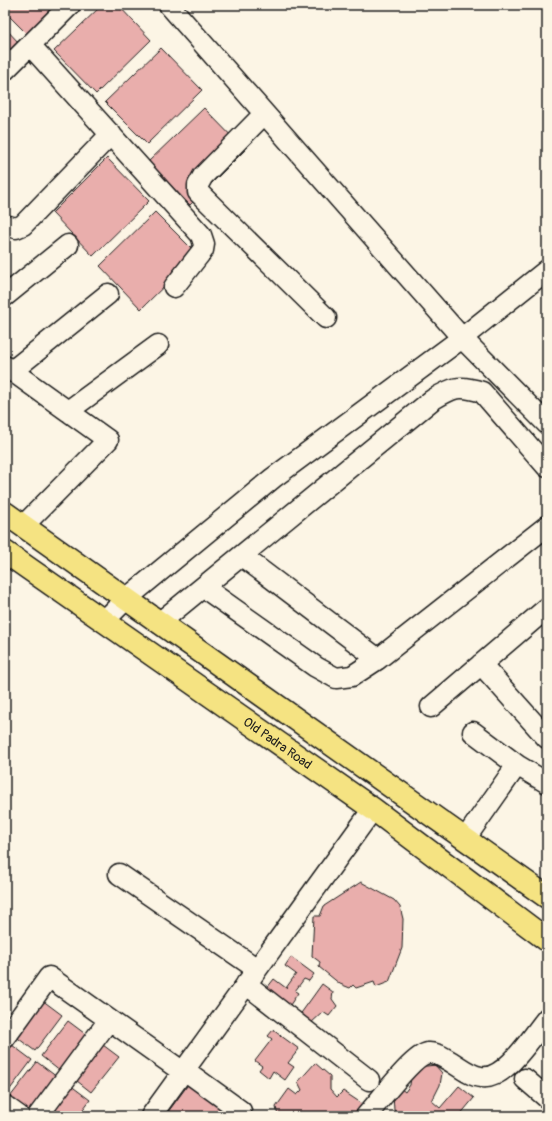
<svg xmlns="http://www.w3.org/2000/svg" width="552" height="1121" font-family="Pangolin,sans-serif">
	<style>
		.building { fill: #e9aeac; stroke: #1c1c1c }
		.lines { fill: none; stroke-linecap: round; stroke-linejoin: round }
		.minor-casing { stroke: #1c1c1c; stroke-width: 23 }
		.major-casing { stroke: #1c1c1c; stroke-width: 25 }
		.minor { stroke: #fcf5e5; stroke-width: 20 }
		.major { stroke: #f5e382; stroke-width: 22 }
		.labels { text-anchor: middle; stroke-width: 3; stroke-linejoin: round; paint-order: stroke }
		.street-label { font-size: 13px; fill: #1c1c1c; stroke: #fcf5e5 }
	</style>
	<rect width="100%" height="100%" fill="#fcf5e5"/>
	<filter id="ink" filterUnits="userSpaceOnUse"><feTurbulence type="fractalNoise" baseFrequency=".025" numOctaves="2"/><feDisplacementMap in="SourceGraphic" scale="8" xChannelSelector="R" yChannelSelector="G"/><feConvolveMatrix kernelMatrix="1 2 1 2 8 2 1 2 1" color-interpolation-filters="sRGB"/></filter>
	<g filter="url(#ink)">
		<path class="building" d="M5,5H57L27,34L5,12Z
			M102,5H118L151,40L96,94L54,51Z
			M5,28L19,43L5,57Z
			M161,48L202,90L147,144L105,102Z
			M204,108L245,150L190,205L148,162Z
			M107,158L149,201L93,256L52,213Z
			M155,212L197,254L141,309L100,266Z
			M361,882L394,900L400,907L403,919L402,948L389,982L376,987L374,982L356,988L353,985L350,988L340,984L319,967L320,962L312,956L314,916H320L324,906Z
			M291,957L314,974L309,981L304,979L295,991L298,993L290,1005L267,988L274,979L286,988L296,974L285,966Z
			M322,984L333,992L332,999L337,1006L329,1016L323,1012L310,1024L299,1016Z
			M42,1000L62,1015L35,1051L15,1036Z
			M68,1021L88,1036L61,1072L41,1056Z
			M273,1030L299,1049L288,1063L294,1067L285,1080L273,1071L269,1078L259,1070L262,1066L255,1061L272,1039L268,1036Z
			M99,1042L119,1057L91,1092L72,1077Z
			M12,1045L32,1060L5,1096V1055Z
			M37,1062L57,1077L30,1113L10,1097Z
			M315,1063L330,1076V1089L337,1097L343,1091L364,1105L355,1116H278L276,1107L289,1089L297,1095L302,1090L298,1082Z
			M419,1065L427,1066L435,1065L442,1073L440,1085L432,1101L440,1108L459,1086L474,1098L459,1116H401L394,1110L393,1095L400,1088L405,1092L410,1085L412,1067Z
			M190,1082L226,1110V1116H165Z
			M70,1085L90,1100L78,1116H46Z"/>
		<g class="lines">
			<defs>
				<path id="minor" d="M169,5L462,338L547,424
					M30,45L201,235L204,244L203,250L174,287
					M5,70L70,5
					M264,114L203,176L198,185V192L326,318
					M5,225L16,228L23,225L111,134
					M5,296L68,245
					M5,366L108,440L23,526
					M12,371L108,294
					M68,411L158,345
					M242,556L378,659
					M203,587L316,667L336,678L352,676L378,659L547,526
					M104,621L126,599L273,478L462,338L547,270
					M159,623L432,400C452,388 458,384 482,392L547,467
					M481,664L547,738
					M431,707L547,608
					M473,732L517,765L547,783
					M465,839L517,765
					M119,874L257,969
					M246,984L369,1080
					M5,1038L49,977L183,1072L190,1074L241,1111
					M525,1079L547,1098
					M5,1106L19,1116
					M38,1116L109,1020
					M151,1116L373,809
					M366,1116C378,1103 413,1055 428,1053C437,1052 446,1059 453,1063C461,1068 471,1076 481,1077C505,1081 533,1035 547,1018"/>
				<g id="major">
					<path d="M5,513L547,897"/>
					<path id="s1" d="M5,552L373,809L547,940"/>
				</g>
			</defs>
			<use href="#minor" class="minor-casing"/>
			<use href="#major" class="major-casing"/>
			<use href="#minor" class="minor"/>
			<use href="#major" class="major"/>
		</g>
	</g>
	<g class="labels">
		<g class="street-label">
			<text dy="5" stroke="none"><textPath href="#s1" startOffset="333">Old Padra Road</textPath></text>
		</g>
	</g>
	<rect width="552" height="1121" fill="none" stroke="#fcf5e5" stroke-width="20"/>
	<rect x="10" y="10" width="532" height="1101" fill="none" stroke="#1c1c1c" stroke-width="1.5" filter="url(#ink)"/>
</svg>
